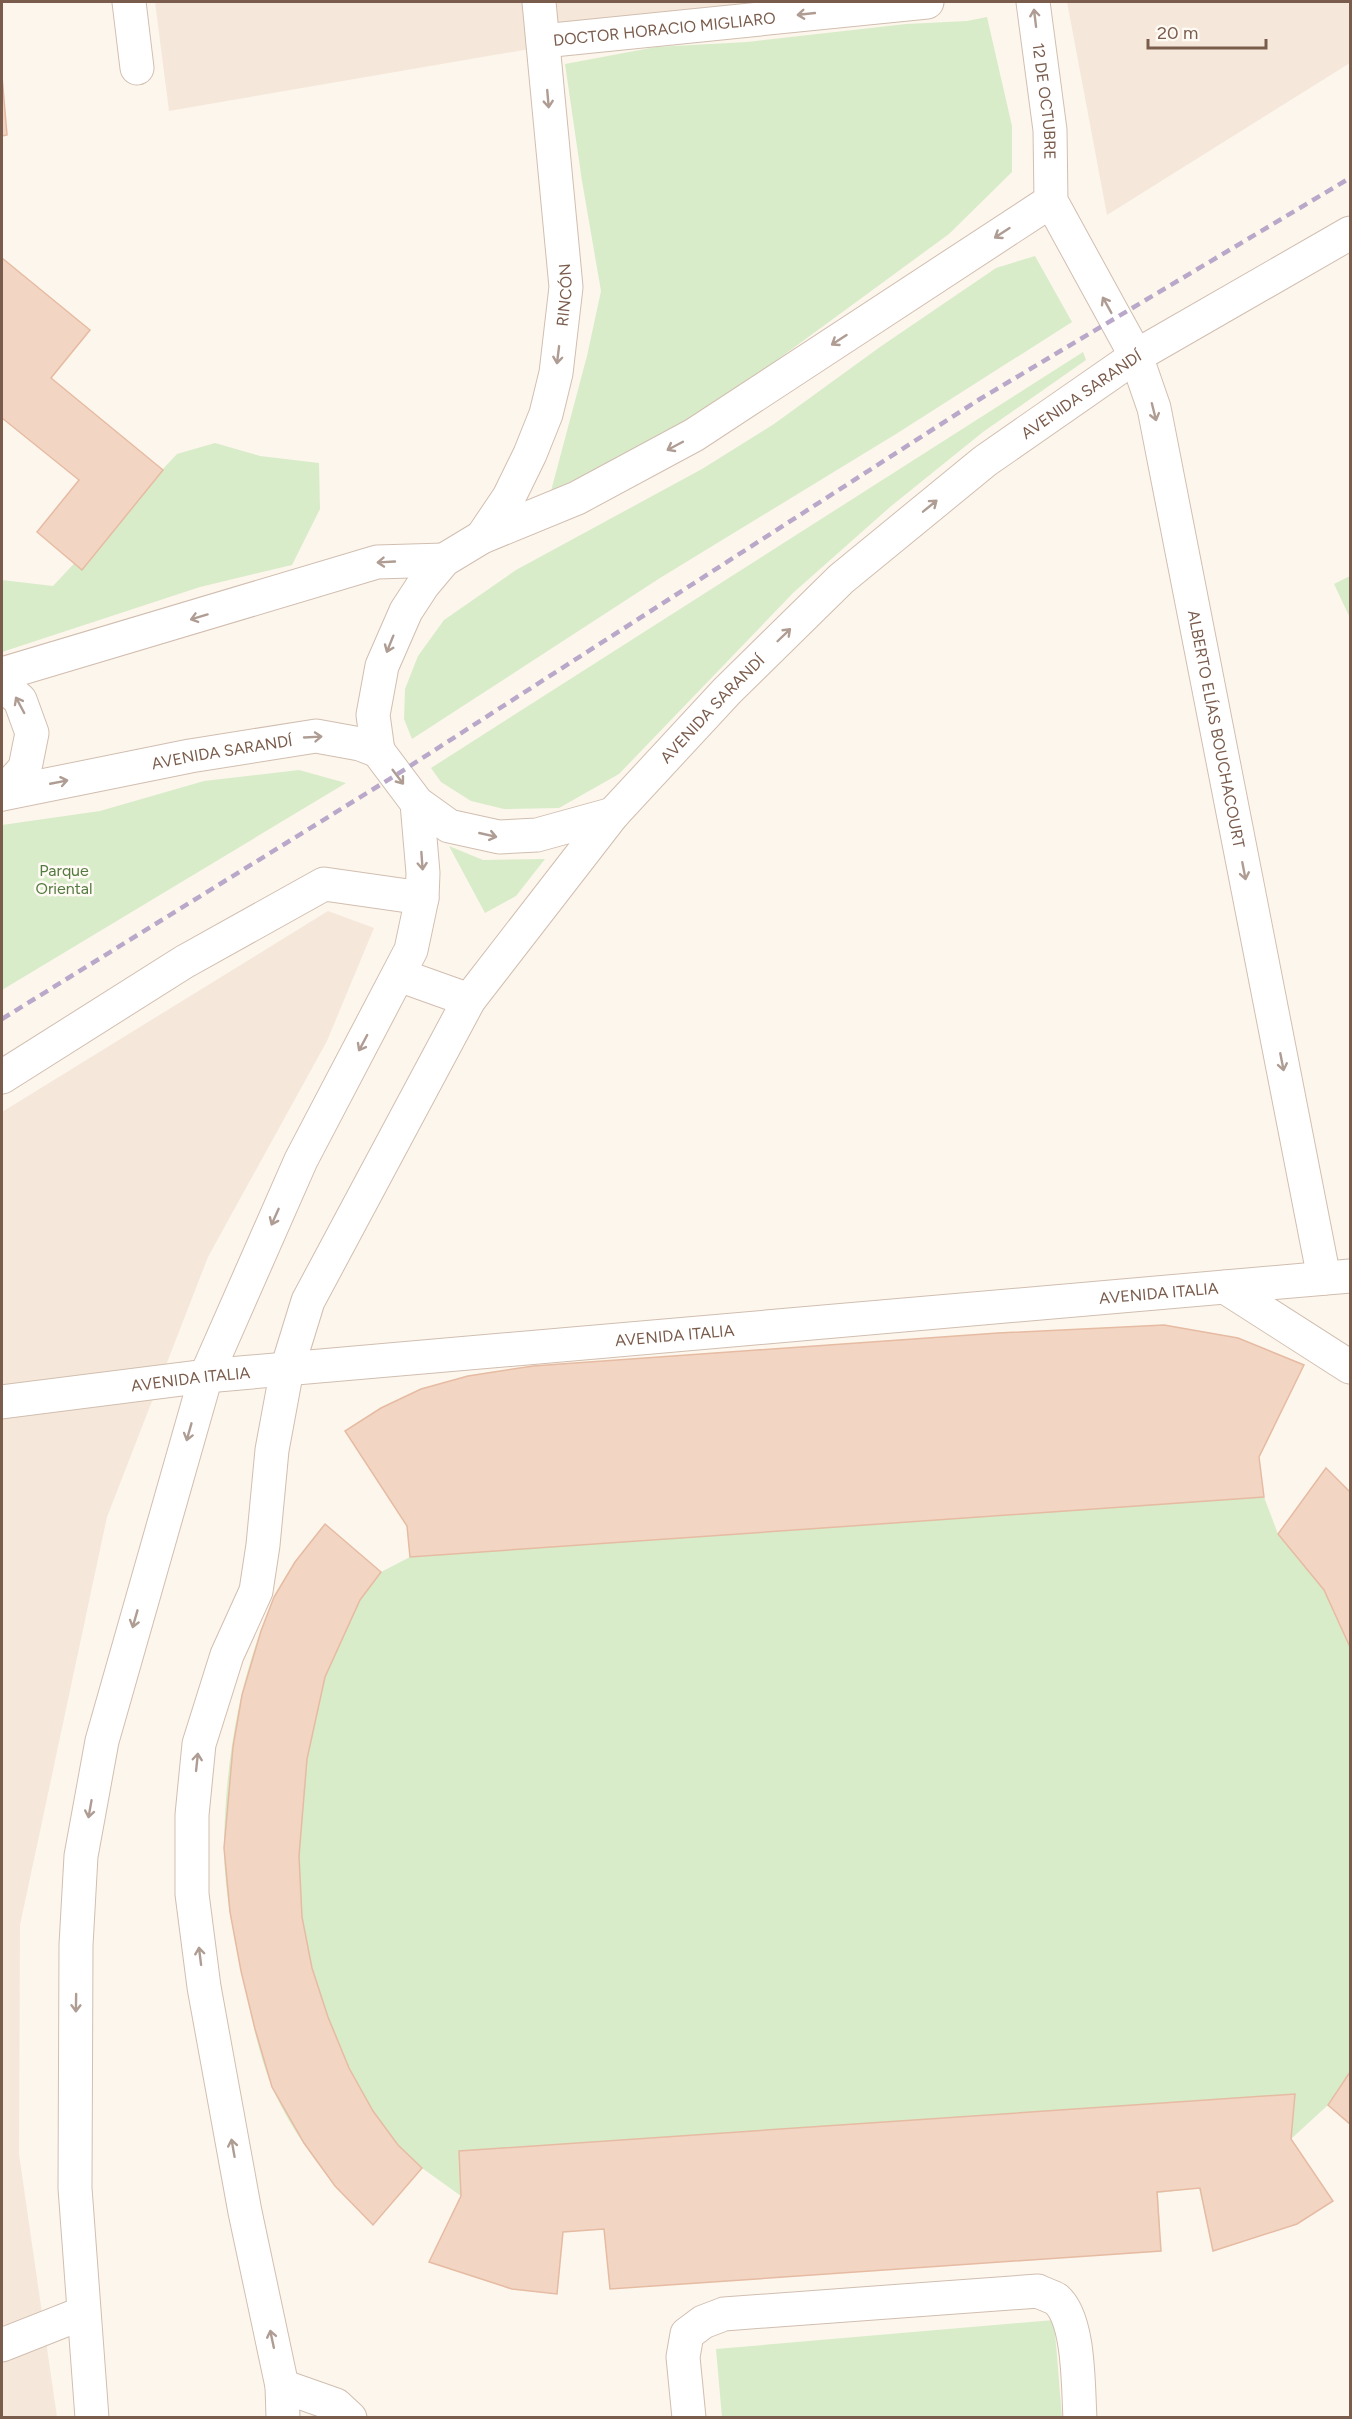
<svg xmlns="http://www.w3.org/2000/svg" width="1352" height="2419" font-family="Figtree,sans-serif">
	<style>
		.residential { fill: #f5e8da }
		.green { fill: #d8ecc9 }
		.building { fill: #f3d5c3; stroke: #e6bba3; stroke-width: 1.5 }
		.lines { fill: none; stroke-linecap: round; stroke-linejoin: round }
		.minor-casing { stroke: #d1beb0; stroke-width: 35 }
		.minor { stroke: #fff; stroke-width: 33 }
		.rail { stroke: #b9a8c9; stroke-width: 4.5; stroke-dasharray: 9 6; stroke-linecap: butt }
		.oneway { stroke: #af9d94 }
		.labels { text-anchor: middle; stroke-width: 5; stroke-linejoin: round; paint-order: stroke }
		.street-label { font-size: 16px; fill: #7a5c4d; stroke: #fffaf3 }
		.park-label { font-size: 16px; fill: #537a41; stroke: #fffaf3 }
	</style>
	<rect width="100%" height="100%" fill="#fdf6ec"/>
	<path class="residential" d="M155,2H802L169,111Z
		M1067,2H1350V63L1107,215Z
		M328,911L374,928L327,1041L208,1257L107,1517L20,1925L19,2154L57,2417L2,2418V1112Z"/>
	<path class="green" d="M987,17L1012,126V172L949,234L684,428L551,491L587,356L601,291L582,181L565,64L656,47L747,42L906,24L967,21Z
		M1035,256L1072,322L896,434L660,578L412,739L404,719L405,689L418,656L444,620L516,570L702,469L774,424L880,347L996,268Z
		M1083,352L1086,360L983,432L890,507L793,593L619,774L559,808L504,809L471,801L441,782L431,768Z
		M215,443L260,456L319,463L320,509L292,565L200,587L2,652V580L53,586L177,454Z
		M1350,576V618L1334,584Z
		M299,770L346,783L2,990V825L100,811L204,781Z
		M449,846L483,860L545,859L516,896L485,913Z
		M1164,1325L1238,1338L1304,1365L1259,1457L1264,1497L1278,1534L1326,1468L1350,1492V2124L1328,2105L1291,2139L1333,2201L1297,2224L1213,2251L1199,2188L1158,2193L1161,2251L610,2289L604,2229L563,2232L557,2294L512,2289L429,2262L461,2196L422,2168L373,2225C333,2185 295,2140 272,2087C260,2058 253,2025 247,1995C236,1947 224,1896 224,1847C225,1764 239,1674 274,1599C286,1571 306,1547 325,1524L381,1572L410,1557L407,1526L345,1431C412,1387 455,1378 533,1366L998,1333Z
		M1054,2320L1062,2417H722L716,2349Z"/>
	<path class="building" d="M2,76L7,135L2,136Z
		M2,258L90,330L51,378L163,470L82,570L37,532L79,480L2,418Z
		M1164,1325L1238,1338L1304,1365L1259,1457L1264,1497L410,1557L407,1526L345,1431L381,1408L421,1389L468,1376L533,1366L998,1333Z
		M1326,1468L1350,1492V1647L1324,1590L1278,1534Z
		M325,1524L381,1572L360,1600L325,1677L307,1759L299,1856L302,1917L312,1968L328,2017L349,2068L373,2111L398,2145L422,2168L373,2225L335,2186L304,2143L272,2087L255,2029L241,1971L230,1912L224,1848L233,1747L242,1695L261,1631L274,1597L295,1562Z
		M1350,2072V2124L1328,2105Z
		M1295,2094L1291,2139L1333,2201L1297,2224L1213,2251L1200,2188L1157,2192L1161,2251L610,2289L604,2229L563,2232L557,2294L512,2289L429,2262L461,2196L459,2151Z"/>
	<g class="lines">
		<defs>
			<g id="minor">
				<path d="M129,2L137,68"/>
				<path id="s1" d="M1033,2L1050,130L1051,201L1136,356L1154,408L1324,1278"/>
				<path id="s2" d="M543,41L927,2"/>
				<path id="s3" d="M482,537L509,497L530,454L546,414L556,373L566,287L539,2"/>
				<path d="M2,674L377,562L444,560"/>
				<path d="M2,684L20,700L32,733L25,768L2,794"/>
				<path d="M378,751L373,715L382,666L406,611L423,585L444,560L482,537L577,498L694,435L1051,201"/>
				<path id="s4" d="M2,794L190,756L316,736L360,744L378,751L417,803L449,826L499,837L537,835L613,814"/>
				<path d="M399,975L469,1000"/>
				<path d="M2,1077L184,962L324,884L422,898"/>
				<path d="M1225,1287L1350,1367"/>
				<path id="s5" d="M2,1402L206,1376L1350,1276"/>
				<path d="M2,2345L83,2313"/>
				<path d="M282,2386L336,2405L350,2418"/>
				<path d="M92,2418L75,2188L76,1945L81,1856L102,1741L206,1376L301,1160L411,950L422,898L423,873L417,803"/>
				<path id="s6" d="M283,2418L282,2386L245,2212L204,1987L192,1894V1815L199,1744L227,1655L256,1591L263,1545L272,1450L287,1369L308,1301L469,1000L613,814L727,691L841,579L985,461L1136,356L1350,233"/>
				<path d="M689,2418L683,2357L687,2334L703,2322L724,2314L1038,2291C1043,2294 1051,2296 1056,2299C1080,2319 1078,2388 1080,2418"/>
			</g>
		</defs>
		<use href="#minor" class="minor-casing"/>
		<use href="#minor" class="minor"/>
		<path class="rail" d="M2,1019L396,775L980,399L1350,178"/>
	</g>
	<defs><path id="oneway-shaft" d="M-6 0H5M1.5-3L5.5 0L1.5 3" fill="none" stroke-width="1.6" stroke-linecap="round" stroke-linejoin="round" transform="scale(1.5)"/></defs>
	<g class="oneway">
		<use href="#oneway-shaft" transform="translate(806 14) rotate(174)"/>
		<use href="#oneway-shaft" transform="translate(1035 18) rotate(-97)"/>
		<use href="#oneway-shaft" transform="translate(548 99) rotate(85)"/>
		<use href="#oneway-shaft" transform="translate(1002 233) rotate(147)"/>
		<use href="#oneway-shaft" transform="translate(1107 305) rotate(-119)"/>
		<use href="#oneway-shaft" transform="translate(839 340) rotate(147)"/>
		<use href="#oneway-shaft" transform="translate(558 355) rotate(97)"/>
		<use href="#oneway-shaft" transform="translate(1154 412) rotate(76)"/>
		<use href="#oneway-shaft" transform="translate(675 446) rotate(152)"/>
		<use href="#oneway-shaft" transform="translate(930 506) rotate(-39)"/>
		<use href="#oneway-shaft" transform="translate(386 562) rotate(177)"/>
		<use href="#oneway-shaft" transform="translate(199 617) rotate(163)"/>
		<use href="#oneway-shaft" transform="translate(784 635) rotate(-44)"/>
		<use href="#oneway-shaft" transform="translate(390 644) rotate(112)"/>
		<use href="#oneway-shaft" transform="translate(20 705) rotate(-118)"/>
		<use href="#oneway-shaft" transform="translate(313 737) rotate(-3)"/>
		<use href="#oneway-shaft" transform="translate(398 777) rotate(53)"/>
		<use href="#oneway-shaft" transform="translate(59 782) rotate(-11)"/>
		<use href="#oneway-shaft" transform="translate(488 835) rotate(13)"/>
		<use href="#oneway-shaft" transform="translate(422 861) rotate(86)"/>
		<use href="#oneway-shaft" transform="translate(1244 871) rotate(79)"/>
		<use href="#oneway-shaft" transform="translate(363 1043) rotate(118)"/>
		<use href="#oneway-shaft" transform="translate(1282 1062) rotate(79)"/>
		<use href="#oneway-shaft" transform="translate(275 1217) rotate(114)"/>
		<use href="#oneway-shaft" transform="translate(189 1432) rotate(106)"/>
		<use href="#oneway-shaft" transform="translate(135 1619) rotate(106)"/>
		<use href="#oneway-shaft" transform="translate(197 1762) rotate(-84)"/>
		<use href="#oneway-shaft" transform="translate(90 1809) rotate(100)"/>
		<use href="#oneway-shaft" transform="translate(200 1956) rotate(-97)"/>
		<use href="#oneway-shaft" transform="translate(76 2003) rotate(91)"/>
		<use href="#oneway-shaft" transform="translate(233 2148) rotate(-100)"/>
		<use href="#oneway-shaft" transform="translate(272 2339) rotate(-102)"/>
	</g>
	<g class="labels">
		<g class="street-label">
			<text dy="6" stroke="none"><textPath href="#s2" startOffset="122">DOCTOR HORACIO MIGLIARO</textPath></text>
			<text dy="6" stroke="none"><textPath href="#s1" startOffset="100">12 DE OCTUBRE</textPath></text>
			<text dy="6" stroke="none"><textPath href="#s3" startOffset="260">RINCÓN</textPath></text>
			<text dy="6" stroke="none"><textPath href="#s6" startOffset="2349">AVENIDA SARANDÍ</textPath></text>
			<text dy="6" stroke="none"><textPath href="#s6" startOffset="1863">AVENIDA SARANDÍ</textPath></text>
			<text dy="6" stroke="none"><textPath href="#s1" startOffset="759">ALBERTO ELÍAS BOUCHACOURT</textPath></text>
			<text dy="6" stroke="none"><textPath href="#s4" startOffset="224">AVENIDA SARANDÍ</textPath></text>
			<text dy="6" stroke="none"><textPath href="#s5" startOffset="1162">AVENIDA ITALIA</textPath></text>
			<text dy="6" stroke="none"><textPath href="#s5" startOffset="676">AVENIDA ITALIA</textPath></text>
			<text dy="6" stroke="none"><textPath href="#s5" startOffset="190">AVENIDA ITALIA</textPath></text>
		</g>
		<g class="park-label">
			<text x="64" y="876">Parque<tspan x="64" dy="18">Oriental</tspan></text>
		</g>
	</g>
	<rect width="1352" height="2419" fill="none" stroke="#7a5c4d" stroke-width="6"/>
	<path d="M1148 39v9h118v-9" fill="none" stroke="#7a5c4d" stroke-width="3"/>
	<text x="1157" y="39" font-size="18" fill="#7a5c4d" stroke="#fffaf3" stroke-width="4.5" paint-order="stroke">20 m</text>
</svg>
